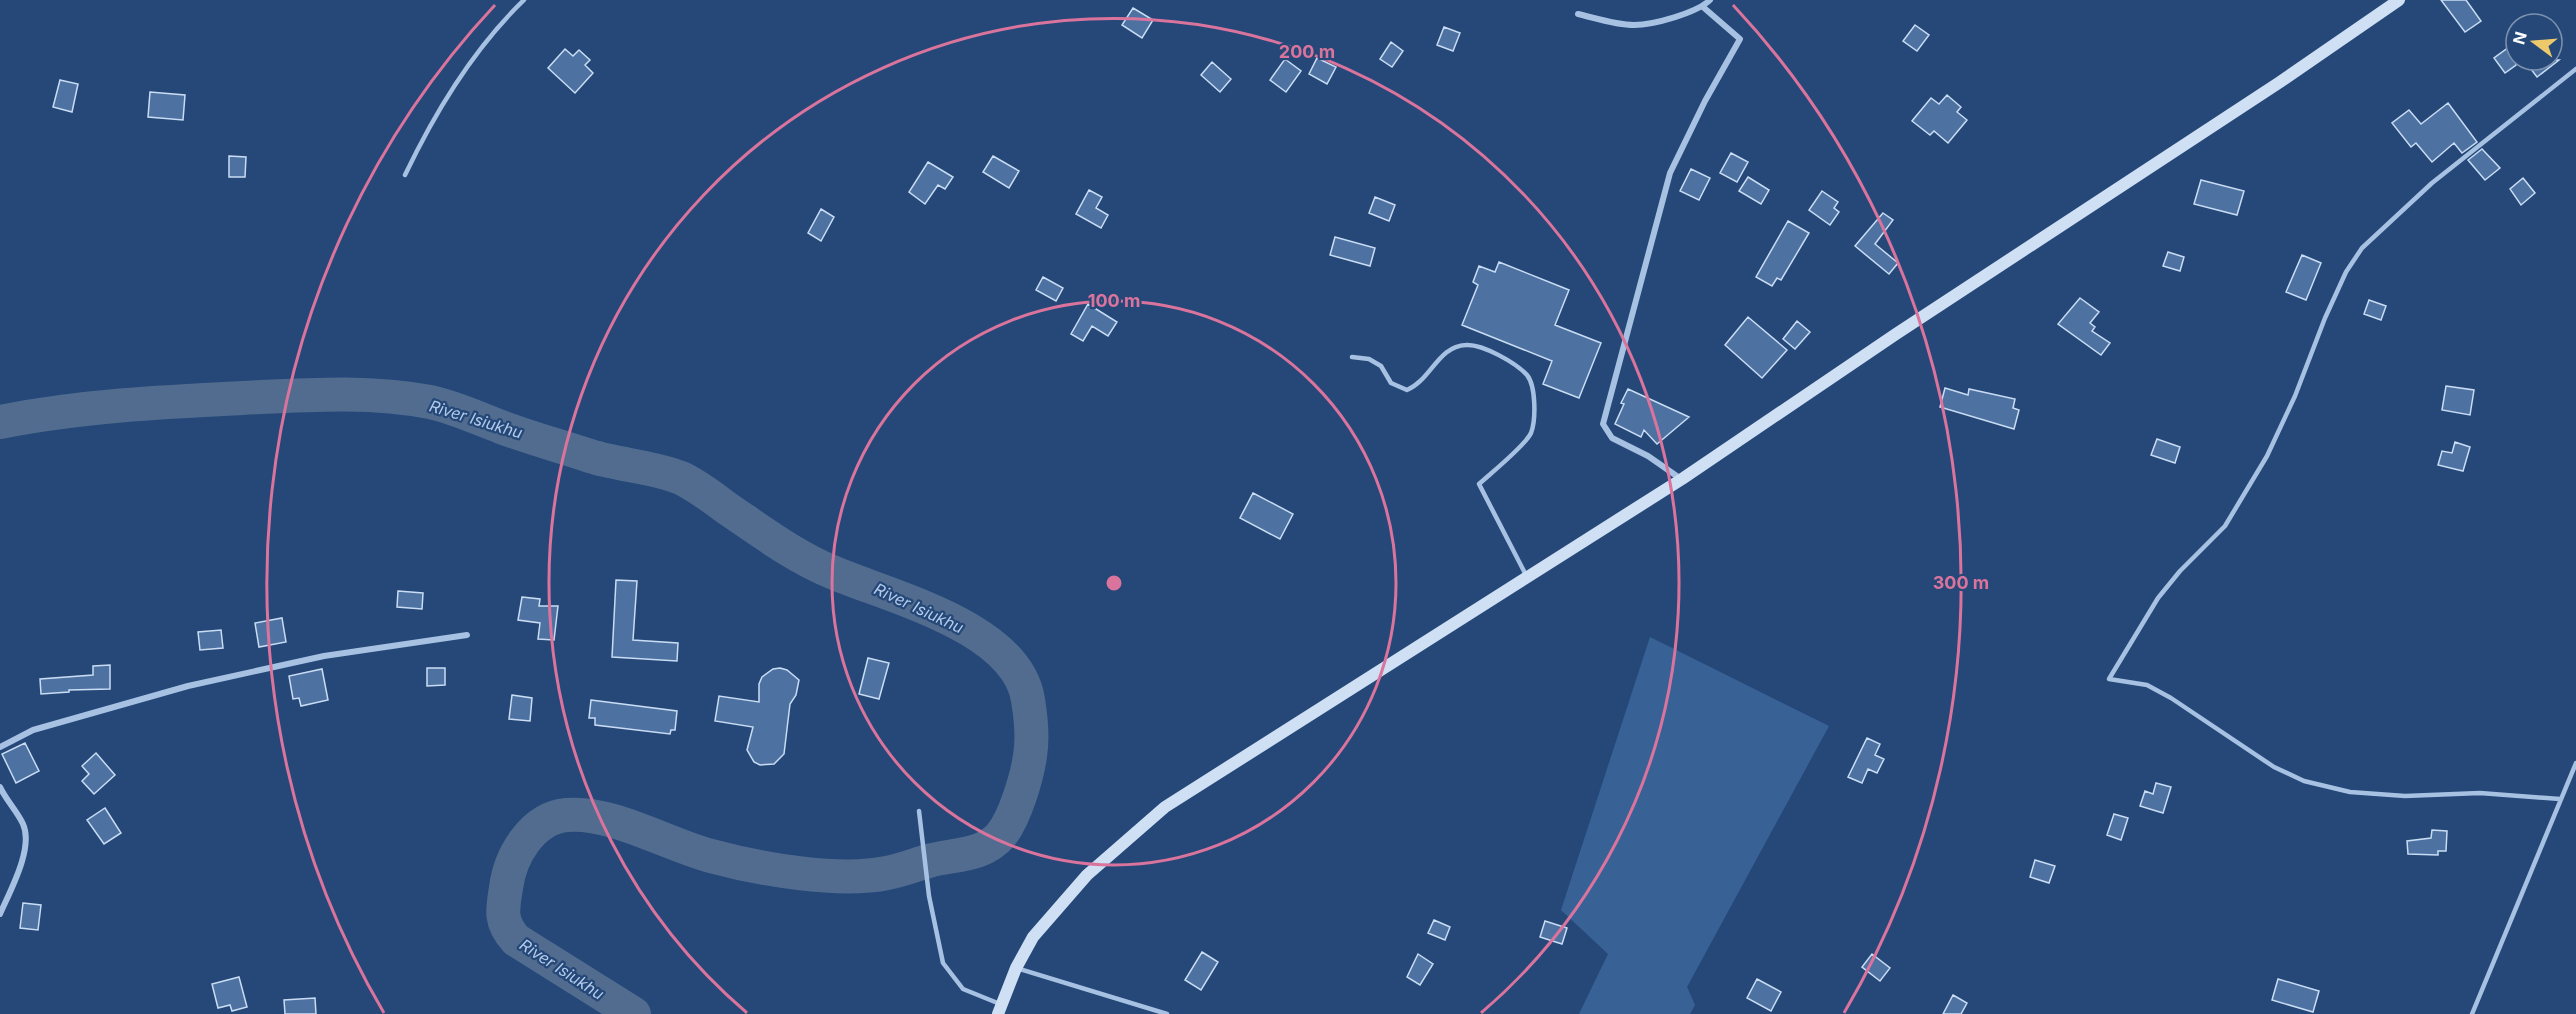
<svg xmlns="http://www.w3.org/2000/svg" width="2576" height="1014" font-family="Inter,sans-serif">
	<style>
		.green { fill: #386296 }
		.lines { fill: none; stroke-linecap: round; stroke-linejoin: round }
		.river { stroke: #526c90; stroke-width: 34 }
		.building { fill: #4d72a2; stroke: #c9dcf3; stroke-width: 1.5 }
		.lane { stroke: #a7c1e3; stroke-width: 4.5 }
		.street { stroke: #a7c1e3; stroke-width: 6 }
		.secondary { stroke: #cfdff4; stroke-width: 12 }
		.ring { fill: none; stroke: #da749d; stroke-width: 3 }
		.labels { text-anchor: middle; stroke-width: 4.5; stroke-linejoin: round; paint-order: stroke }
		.water-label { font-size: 16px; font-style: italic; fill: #b2cbeb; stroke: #254878 }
		.centre { fill: #da749d; stroke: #254878; stroke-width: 3 }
		.ring-label { font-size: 18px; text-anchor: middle; font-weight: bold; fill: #da749d; stroke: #254878; stroke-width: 4.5; stroke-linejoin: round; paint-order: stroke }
	</style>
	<rect width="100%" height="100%" fill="#254878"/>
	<path class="green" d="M1650,637L1829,726L1687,987L1695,1005L1690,1014H1579L1608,954L1561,910Z"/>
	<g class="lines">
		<path class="river" d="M0,422C80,406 161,402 243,398C304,395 369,390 430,402C454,407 477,418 501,427C530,438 560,446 590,456C618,465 655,467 681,478C698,486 713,498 728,509C762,532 794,556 832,572C890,597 1017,627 1028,700C1031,718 1033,738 1030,756C1027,777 1015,818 1001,835C983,856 957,854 932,860C917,864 902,870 887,873C839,883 759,869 711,856C668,845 612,811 567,815C532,818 510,856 506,888C502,911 500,922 516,940L634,1014"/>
	</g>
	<path class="building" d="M2441,0H2466L2481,21L2465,32Z
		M1133,8L1153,20L1142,38L1122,25Z
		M1915,25L1929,35L1917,51L1903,41Z
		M1444,27L1460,33L1453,51L1437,45Z
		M1391,42L1403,51L1392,67L1380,59Z
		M2516,42V65L2505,73L2494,58Z
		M565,49L573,56L579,50L590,60L585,65L593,73L575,93L548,68Z
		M1317,58L1336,67L1327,84L1309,74Z
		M1285,59L1301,71L1286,92L1270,80Z
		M2524,60H2559L2537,77Z
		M1212,62L1231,79L1220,92L1201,75Z
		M60,80L78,84L72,112L53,107Z
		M150,92L185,95L183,120L148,117Z
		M1947,95L1961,107L1957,112L1967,120L1948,143L1934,131L1930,135L1912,121L1931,98L1939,104Z
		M2448,103L2477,142L2462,153L2454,143L2432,162L2416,143L2411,147L2392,123L2409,110L2421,124Z
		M2482,149L2500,168L2485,180L2468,160Z
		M1731,153L1748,162L1737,182L1720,173Z
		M229,156L246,157L245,177H229Z
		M993,156L1019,171L1009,188L983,172Z
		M928,162L953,177L945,189L938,185L925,204L909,192Z
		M1691,169L1710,178L1699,200L1680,191Z
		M1748,177L1769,190L1761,204L1739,191Z
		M2523,178L2535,193L2521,205L2510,189Z
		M2201,180L2244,191L2237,215L2194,204Z
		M1089,190L1102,197L1096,208L1108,215L1101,228L1076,214Z
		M1822,191L1838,202L1834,208L1839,212L1830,225L1809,210Z
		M1375,197L1395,205L1389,221L1369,213Z
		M821,209L834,217L821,241L808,233Z
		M1883,213L1893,220L1875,244L1898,263L1889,274L1855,246Z
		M1788,221L1809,233L1781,280L1777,278L1772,286L1756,277Z
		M1335,237L1375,248L1370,266L1330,255Z
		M2168,252L2184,257L2180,271L2163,266Z
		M2302,255L2321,263L2306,300L2286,292Z
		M1499,262L1569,290L1555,325L1601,343L1579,398L1543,384L1552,361L1462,325L1478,285L1473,282L1479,266L1495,272Z
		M1043,277L1063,288L1056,301L1036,290Z
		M2080,298L2099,312L2090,323L2095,327L2092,331L2110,343L2101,355L2058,324Z
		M2369,300L2386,306L2381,320L2364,314Z
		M1088,304L1117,322L1108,336L1092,326L1083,341L1071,334Z
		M1748,317L1787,350L1762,378L1725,345Z
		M1797,321L1810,332L1795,349L1783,339Z
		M2446,386L2474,390L2470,415L2442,410Z
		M1945,388L1968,395L1969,389L2015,399L2013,408L2019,410L2014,429L1940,407Z
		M1628,389L1689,417L1657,444L1644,430L1641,437L1615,424L1624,404L1621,403Z
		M2157,439L2180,447L2175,463L2151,455Z
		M2455,442L2470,447L2463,471L2438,465L2442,451L2452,453Z
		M1253,493L1293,514L1280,539L1240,518Z
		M616,580L637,581L633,640L678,643L677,661L612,657Z
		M398,591L423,593L422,609L397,607Z
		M522,597L540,599L539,606H558L554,640L538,639L540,623L518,620Z
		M282,618L286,642L259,647L255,623Z
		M221,630L223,648L200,650L198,632Z
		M868,658L889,663L879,699L859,694Z
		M110,665V689L69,690V692L41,694L40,679L93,675V666Z
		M427,668H445V685L427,686Z
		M780,668L787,670L799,680L796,695L790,704L784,754L774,764L760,765L754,762L747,750L753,727L715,721L719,696L759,702V684L762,677L773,669Z
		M322,669L328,700L301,706L299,698L293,699L289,676Z
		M512,695L532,698L530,721L509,719Z
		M591,700L677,711L675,730H671L670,734L595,725V718H589Z
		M1867,738L1880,744L1875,755L1884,759L1877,773L1868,769L1862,783L1848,777Z
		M25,743L39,771L16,783L2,754Z
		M96,753L115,775L94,794L82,781L89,774L82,766Z
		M2156,783L2171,787L2163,813L2140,806L2145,791L2153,794Z
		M105,808L121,833L104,844L87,820Z
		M2114,814L2128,818L2121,840L2107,835Z
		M2432,830L2447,831L2446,851H2438V855L2408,854L2407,841L2431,838Z
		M2035,860L2055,866L2049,883L2030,877Z
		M23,903L41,905L38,930L20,928Z
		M1434,920L1450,927L1445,940L1428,933Z
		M1545,921L1567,928L1562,944L1540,937Z
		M1202,952L1218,962L1201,990L1185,980Z
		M1418,954L1433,964L1420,985L1407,977Z
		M1872,954L1890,968L1880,981L1862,967Z
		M239,977L247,1007L232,1011L230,1005L218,1008L212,984Z
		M1757,979L1781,992L1771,1011L1747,998Z
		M2278,979L2319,991L2313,1012L2272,1000Z
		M1953,995L1967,1003L1961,1014H1943Z
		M315,998L316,1014H285L284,1000Z"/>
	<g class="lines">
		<path class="lane" d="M405,175C435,112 473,49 524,0
			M1352,357L1369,359L1381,366L1391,383L1407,390C1431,380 1438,346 1466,345C1483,344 1516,363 1527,375C1536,386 1536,420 1531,433C1525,446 1491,473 1479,484L1527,577
			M2560,799L2480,793L2405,796L2350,792L2304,781L2274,767L2171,698L2147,685L2109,679L2158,598L2180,571L2225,526L2267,456L2295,396L2325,318L2346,272L2362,248L2432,183L2576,69
			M919,811L929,896L943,963L963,989L1000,1004
			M1016,968L1167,1014
			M2472,1014L2576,763"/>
		<path class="street" d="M1578,14C1595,18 1616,25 1634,25C1653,25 1697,13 1710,0
			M1681,479L1648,456L1612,438L1603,424L1670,173L1705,101L1740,39L1703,7
			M0,747L33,730L188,686L324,656L467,635
			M0,787C6,800 17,811 23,824C34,848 10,891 0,914"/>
		<path class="secondary" d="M998,1014L1016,968L1033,937L1087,875L1165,807L1682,479L1896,334L2280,82L2399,0"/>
	</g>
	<g class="ring">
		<circle cx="1114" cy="583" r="282"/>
		<path d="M747 1013A565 565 0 1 1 1481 1013"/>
		<path d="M384 1013A847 847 0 0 1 495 5M1733 5A847 847 0 0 1 1844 1013"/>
	</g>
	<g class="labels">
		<g class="water-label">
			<text transform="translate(476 419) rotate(17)" y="6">River Isiukhu</text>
			<text transform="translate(919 608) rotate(25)" y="6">River Isiukhu</text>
			<text transform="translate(562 969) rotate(33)" y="6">River Isiukhu</text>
		</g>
	</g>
	<circle cx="1114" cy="583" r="9" class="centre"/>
	<g class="ring-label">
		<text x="1307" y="58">200 m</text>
		<text x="1114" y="307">100 m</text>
		<text x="1961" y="589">300 m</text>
	</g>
	<g transform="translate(2534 42) rotate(286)"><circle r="28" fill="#254878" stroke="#7c91ae" stroke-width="1.5"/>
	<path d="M0-4.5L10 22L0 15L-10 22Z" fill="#edc96b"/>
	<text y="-9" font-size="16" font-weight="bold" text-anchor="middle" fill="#ffffff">N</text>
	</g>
</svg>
